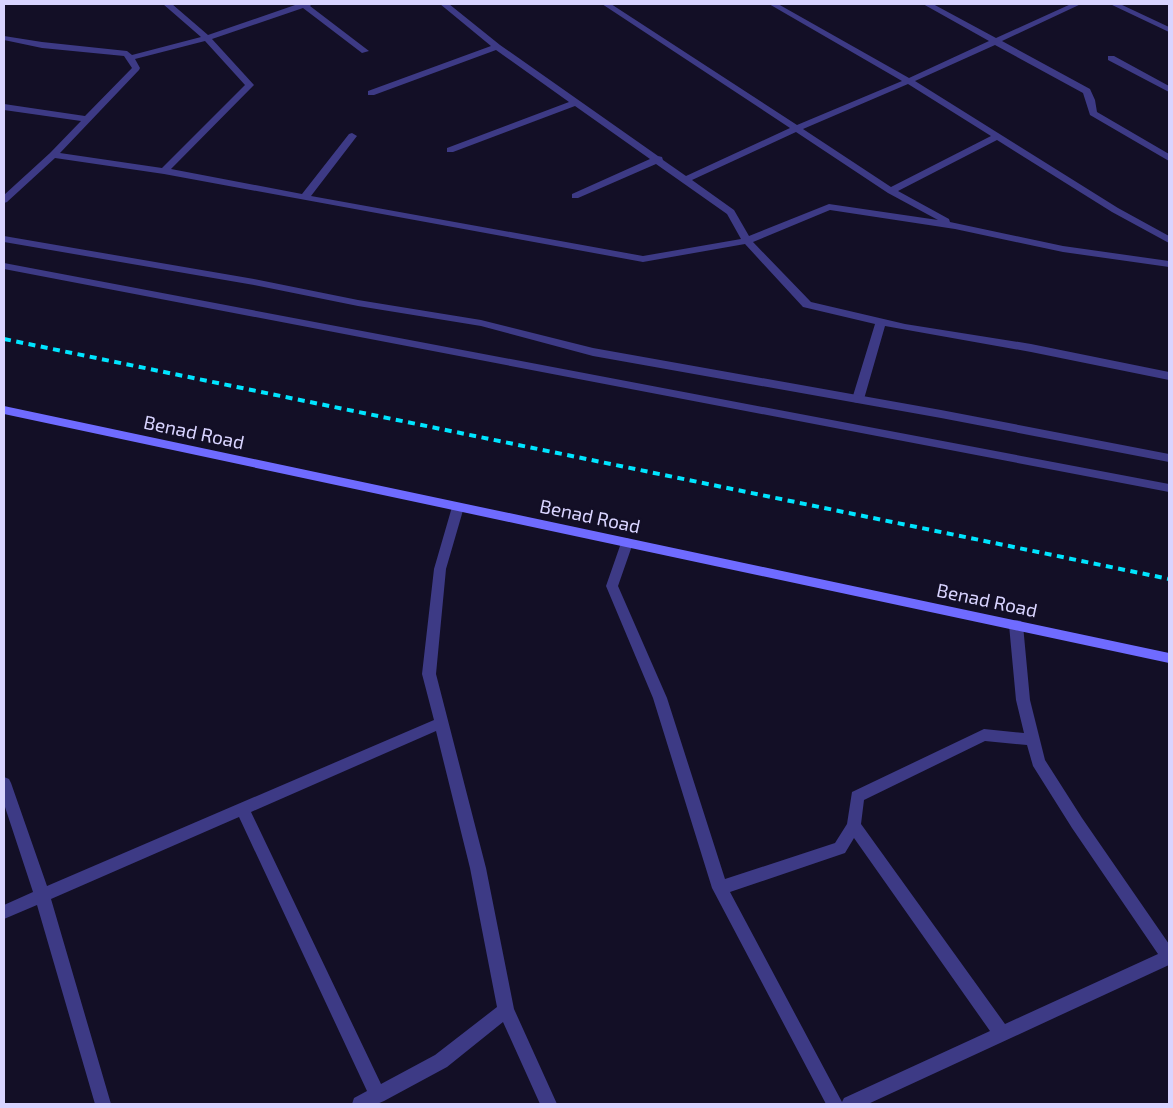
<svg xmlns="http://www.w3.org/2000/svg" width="1173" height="1108" font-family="'Exo 2',sans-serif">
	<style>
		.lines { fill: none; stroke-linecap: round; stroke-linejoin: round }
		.minor { fill: #3d3a85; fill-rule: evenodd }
		.tertiary { fill: #3d3a85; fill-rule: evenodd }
		.secondary { fill: #6f6bff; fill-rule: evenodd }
		.rail { stroke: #00e5ff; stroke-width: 4; stroke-dasharray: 7 5.5; stroke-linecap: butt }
		.labels { text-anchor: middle; stroke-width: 4.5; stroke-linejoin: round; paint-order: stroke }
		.street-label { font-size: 19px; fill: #d9d4ff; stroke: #130f26 }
	</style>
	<rect width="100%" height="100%" fill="#130f26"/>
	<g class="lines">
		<path class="minor" d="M163,4H172L208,35L298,4H312L310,6L369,51L362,53L303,8L212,39L254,85L171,169L302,194L349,134L352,133L357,136L311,196L643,256L741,239L727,214L656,164L578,198H572V194L650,159L575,106L453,152H447V148L569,102L496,50L374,95H368V91L491,46L440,4H449L500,45L658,156L662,157L663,160L686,176L790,128L602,4H611L797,125L902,81L769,4H778L909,78L989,41L923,4H933L996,38L1071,4H1081L1002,41L1090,89L1095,100L1097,112L1169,154V161L1090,115L1083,93L995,45L915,81L1118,208L1169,236V243L1112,212L997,140L898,191L949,219L950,222L1063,246L1169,261V267L1063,252L955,229L830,210L753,242L811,302L905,324L1031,344L1169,372V380L1031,352L885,326L864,399L858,403L854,402L852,399L875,324L803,307L745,244L643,262L164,174L55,158L7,202L4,203V195L50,153L81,121L4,110V104L85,116L132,68L124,56L42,48L4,40V36L42,42L127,51L132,55L201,37ZM205,41L245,85L162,168L60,153L139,70L140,68L135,59ZM908,84L991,136L891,187L803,129ZM796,132L888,193L938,220L829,204L749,236L734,210L692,180Z
			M1110,4H1120L1169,27V32Z
			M1108,56H1114L1169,86V92L1108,60Z
			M458,503L464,507L446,569L436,674L486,868L514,1009L557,1104H540L503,1022L447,1067L384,1101L377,1104H352L354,1098L367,1091L239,817L51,899L111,1104H95L37,905L4,919V905L33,892L4,804V777L9,779L11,783L47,886L434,720L422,674L434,569L452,507ZM436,731L470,868L497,1007L435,1055L381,1084L251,812Z
			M627,538L631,540L633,543L618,586L667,698L725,879L835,843L847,824L852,792L984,729L1024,733L1016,700L1009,625L1011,621L1016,620L1021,621L1023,625L1030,700L1045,760L1082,818L1169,944V965L868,1104H826L712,888L653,698L606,586L621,543L623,540ZM985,741L1027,745L1033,766L1072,828L1158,954L1005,1024L861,824L864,800ZM854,838L990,1031L844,1098L842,1102L730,892L845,853Z"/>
		<path class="tertiary" d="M4,236L254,279L358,300L481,320L593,348L941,410L1169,454V462L941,418L593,356L481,326L358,306L254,285L4,242Z
			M4,263L1169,484V492L4,269Z"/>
		<path class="secondary" d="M4,406L1169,653V663L4,414Z"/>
		<path class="rail" d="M4,339L1169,579"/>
	</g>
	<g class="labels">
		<g class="street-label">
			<text transform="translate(194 432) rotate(12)" y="7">Benad Road</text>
			<text transform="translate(590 516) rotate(12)" y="7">Benad Road</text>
			<text transform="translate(987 600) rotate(12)" y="7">Benad Road</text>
		</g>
	</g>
	<rect width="1173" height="1108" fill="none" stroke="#d9d4ff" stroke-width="10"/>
</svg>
